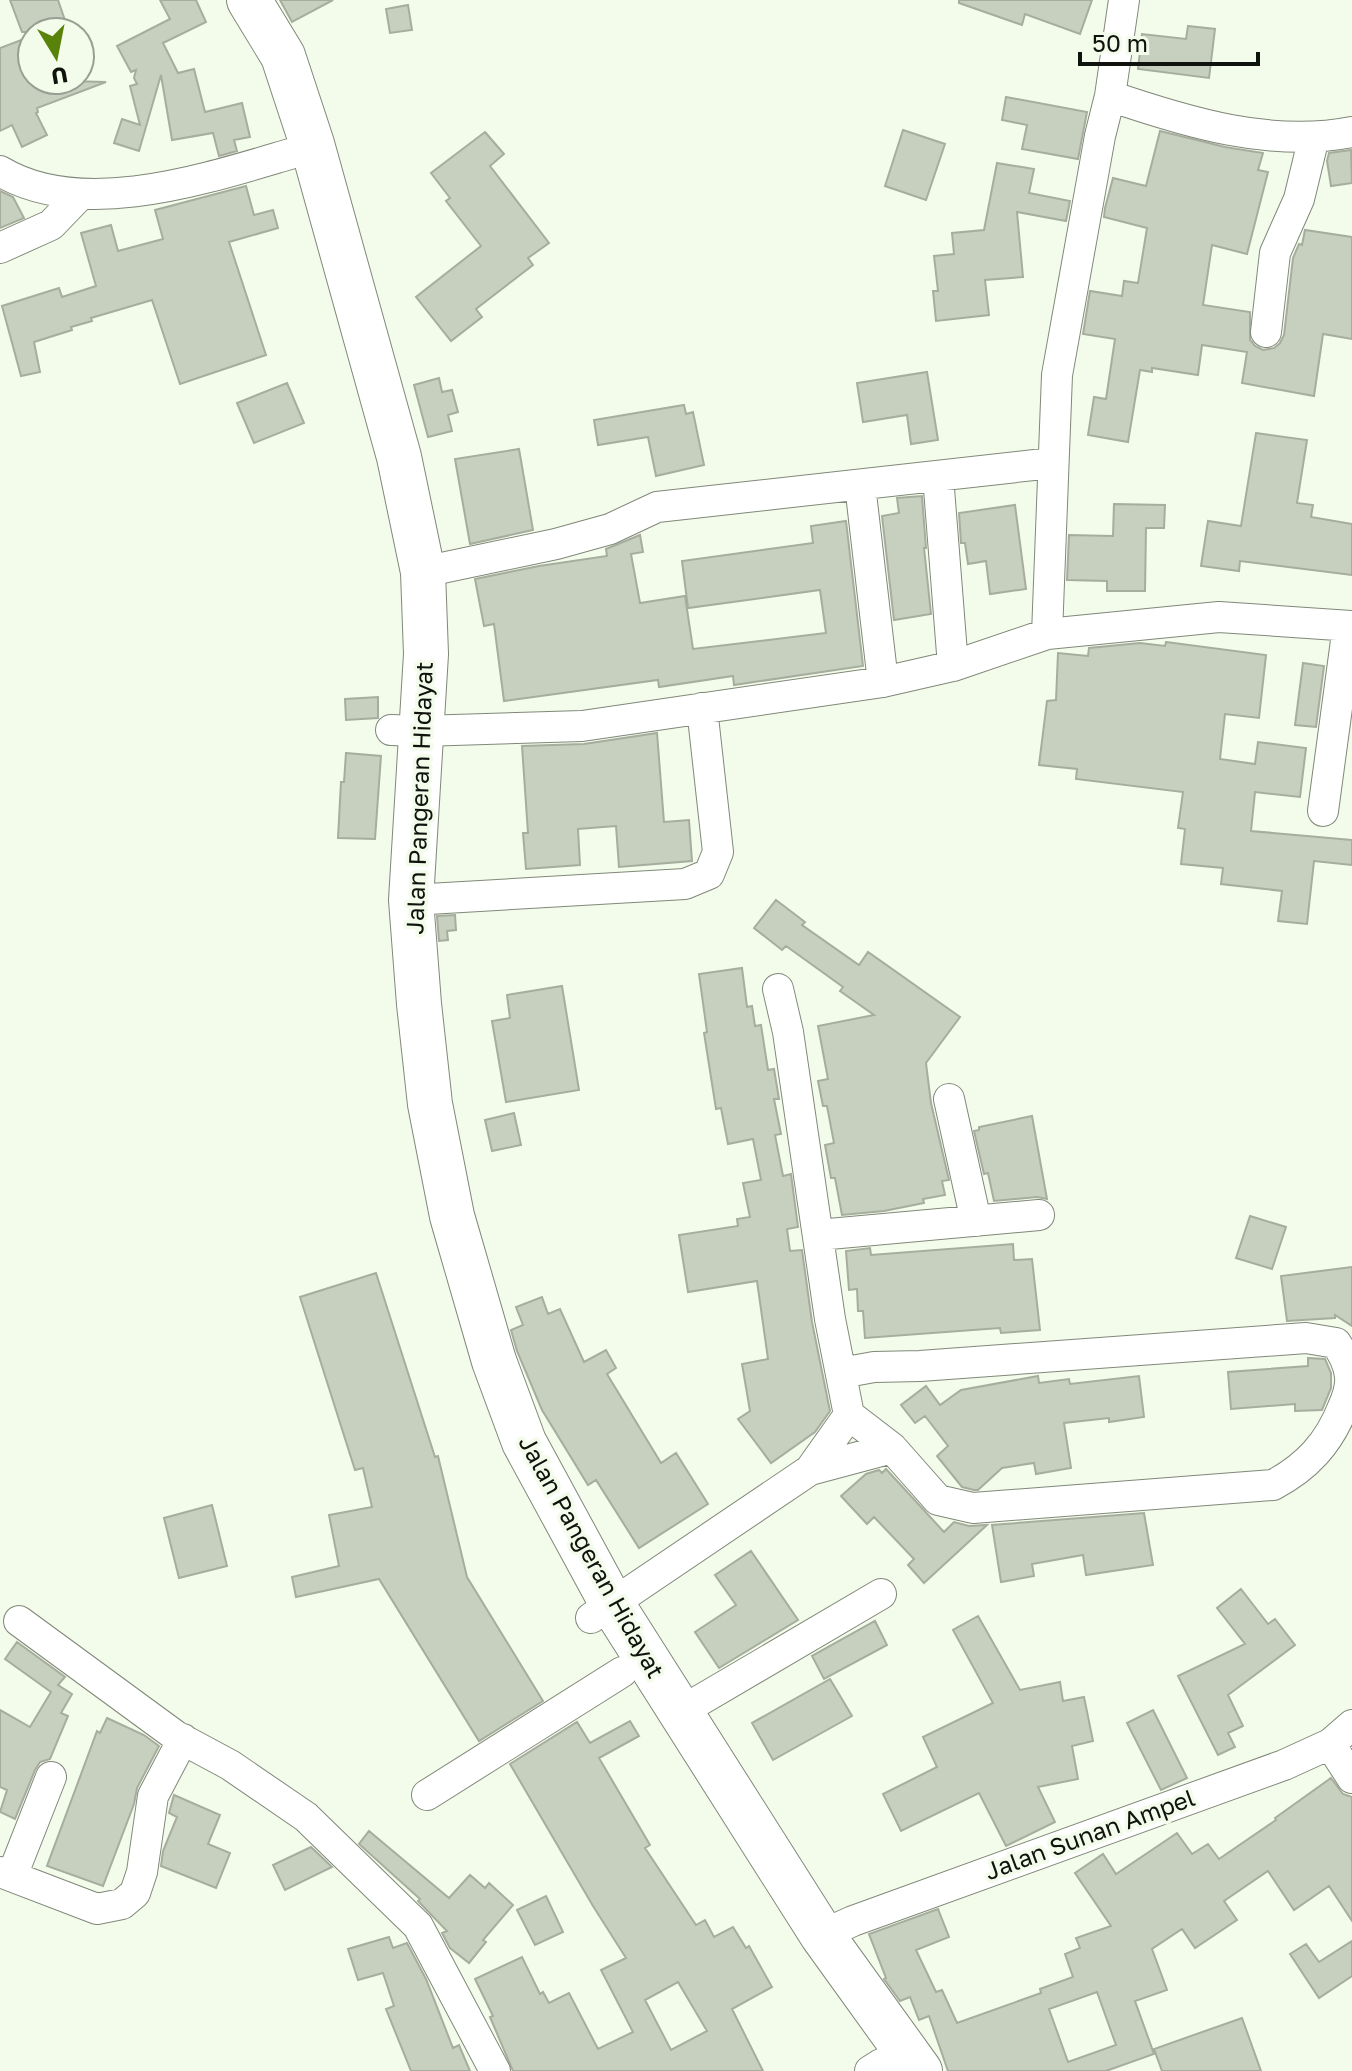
<svg xmlns="http://www.w3.org/2000/svg" width="1352" height="2071" font-family="'Golos Text',sans-serif">
	<style>
		.building { fill: #c7cfbf; stroke: #a6ad9e; stroke-width: 2; fill-rule: evenodd }
		.lines { fill: none; stroke-linecap: round; stroke-linejoin: round }
		.minor-casing { stroke: #808879; stroke-width: 32 }
		.highway-casing { stroke: #808879; stroke-width: 46 }
		.minor { stroke: #fff; stroke-width: 30 }
		.highway { stroke: #fff; stroke-width: 44 }
		.labels { text-anchor: middle; stroke-width: 7; stroke-linejoin: round; paint-order: stroke }
		.street-label { font-size: 24px; fill: #10130d; stroke: #f3fbea }
	</style>
	<rect width="100%" height="100%" fill="#f3fbea"/>
	<path class="building" d="M10,0H58L69,32H22Z
		M160,0H196L206,22L163,43L178,73L194,69L205,112L242,103L250,137L234,140L237,151L219,156L213,133L172,140L161,75L139,151L114,143L122,119L140,125L130,86L137,84L134,78L136,70L131,72L117,46L170,19Z
		M280,0H333L292,22Z
		M959,0H1092L1080,34L1025,14L1022,25L959,3Z
		M408,5L412,30L390,33L386,9Z
		M1188,26L1215,29L1209,78L1138,69L1142,34L1186,39Z
		M32,36V80L106,82L37,108L38,112L36,113L47,135L22,147L12,125L0,131V48Z
		M1006,97L1087,112L1078,159L1022,149L1027,125L1002,120Z
		M903,130L945,144L926,200L885,186Z
		M1160,131L1225,147L1263,153L1258,170L1268,172L1247,254L1212,245L1203,305L1250,312V340L1255,346L1263,350L1274,348L1280,343L1284,335L1293,258L1299,244L1302,245L1305,230L1352,237V339L1323,334L1314,396L1242,383L1247,352L1202,345L1198,375L1152,368V372L1140,370L1128,442L1088,435L1094,397L1106,399L1115,339L1083,334L1090,291L1122,296L1124,281L1138,283L1147,228L1104,217L1105,208L1113,178L1146,186Z
		M485,132L504,154L490,166L549,243L528,258L533,265L476,309L482,317L451,341L416,297L481,246L446,201L450,198L431,173Z
		M1351,150L1352,183L1331,186L1327,161L1329,153Z
		M997,163L1034,169L1029,193L1070,201L1066,221L1017,212L1023,277L985,280L989,315L936,321L933,291H938L934,256L954,254L952,233L984,230Z
		M246,186L254,215L273,210L278,228L229,242L266,355L180,384L152,300L91,318L92,321L71,327L72,330L34,342L40,372L21,376L2,306L59,288L62,297L96,286L81,233L111,225L118,251L163,239L155,210Z
		M0,191L13,197L24,218L0,228Z
		M927,372L938,440L911,444L907,415L863,422L857,383Z
		M439,378L442,392L452,390L458,412L448,415L452,431L428,437L414,385Z
		M287,383L304,423L254,443L237,403Z
		M684,405L686,414L693,412L704,465L656,476L648,437L598,445L594,420Z
		M1256,433L1307,440L1297,503L1313,505L1311,517L1352,524V575L1240,561L1239,571L1201,566L1208,521L1241,526Z
		M519,449L533,530L470,544L455,459Z
		M922,496L926,548H924L931,614L894,620L882,516L899,513L897,498Z
		M1114,504L1165,505L1164,528H1146L1145,591H1107V581L1067,580L1069,535L1113,536Z
		M1015,505L1026,589L990,594L986,561L968,564L965,543H961L959,513Z
		M846,521L863,666L734,685L733,676L659,687L658,680L504,701L494,624L484,626L475,579L539,566L607,556L606,549L640,535L643,552L631,554L640,603L685,596L693,649L826,633L820,590L688,608L682,561L813,543L811,526Z
		M1166,642L1266,655L1259,718L1225,714L1220,759L1255,764L1258,742L1306,748L1300,797L1255,792L1251,831L1352,840V865L1314,861L1307,924L1278,921L1282,891L1221,884L1223,868L1181,864L1185,829L1178,828L1183,792L1076,779L1077,769L1039,765L1047,701L1056,700L1058,653L1088,656L1089,648L1140,643L1165,646Z
		M1303,663L1324,666L1316,727L1295,725Z
		M378,697V718L346,720L345,699Z
		M657,733L664,822L689,820L692,861L619,867L616,826L578,829L580,865L526,869L523,833H528L522,746L584,744Z
		M346,753L381,756L375,839L338,838L341,782H344Z
		M776,900L805,922L802,925L859,965L868,952L960,1017L926,1063L931,1103L949,1180L942,1181L945,1195L923,1199L924,1203L884,1211L842,1215L835,1178H831L825,1145L834,1143L827,1106H823L818,1081L828,1079L818,1026L874,1015L840,991L843,987L786,946L782,950L754,928Z
		M455,915L456,930L447,931L448,940L439,941L437,916Z
		M742,968L747,1007L752,1006L755,1026L761,1025L768,1070L774,1069L779,1099H774L781,1134L775,1135L783,1176L791,1174L798,1227L787,1229L790,1251L802,1250L812,1322L830,1411L815,1432L771,1463L738,1419L750,1411L742,1364L768,1359L757,1281L688,1292L679,1235L738,1226L737,1219L750,1217L743,1183L761,1180L753,1139L728,1144L721,1108L716,1109L704,1033L707,1032L699,974Z
		M562,986L579,1090L506,1102L492,1021L510,1018L507,995Z
		M514,1113L521,1145L492,1151L485,1120Z
		M1032,1116L1047,1199L1037,1197L994,1201L988,1173L984,1174L974,1131L979,1130V1127Z
		M1250,1216L1286,1227L1272,1269L1236,1258Z
		M1013,1244L1014,1260L1032,1259L1040,1330L1001,1333L1000,1328L865,1338L863,1311H858L857,1289L849,1290L846,1251L870,1248L871,1255Z
		M1352,1267V1326L1335,1315V1318L1287,1321L1281,1276Z
		M376,1273L435,1457L438,1456L467,1577L543,1701L479,1741L379,1579L296,1597L292,1577L339,1566L329,1515L372,1507L363,1468L355,1470L300,1297Z
		M542,1297L548,1314L560,1309L584,1362L606,1350L616,1368L607,1374L661,1463L676,1453L708,1504L639,1548L596,1480L588,1485L542,1410L517,1351L511,1330L523,1325L516,1307Z
		M1308,1358L1325,1359L1331,1373V1388L1322,1410L1295,1411V1404L1231,1409L1228,1372L1308,1366Z
		M1038,1376L1039,1383L1069,1379L1070,1384L1139,1376L1144,1417L1109,1422V1418L1064,1423L1071,1468L1036,1474L1034,1463L1002,1468L978,1490H974L962,1487L937,1456L948,1446L925,1416L915,1423L901,1405L926,1386L940,1405L961,1390Z
		M886,1469L944,1532L954,1522L969,1526L987,1525L924,1583L908,1565L914,1559L874,1517L867,1524L841,1496L866,1474L879,1470L882,1473Z
		M212,1505L227,1566L179,1578L164,1518Z
		M1144,1513L1153,1565L1086,1575L1083,1555L1032,1564L1034,1576L1001,1582L992,1525Z
		M751,1551L798,1620L719,1668L695,1632L736,1605L715,1575Z
		M1241,1589L1268,1624L1275,1619L1295,1645L1228,1695L1243,1726L1228,1733L1235,1747L1218,1755L1178,1676L1245,1644L1217,1608Z
		M978,1616L1020,1690L1060,1682L1063,1701L1084,1697L1093,1741L1072,1746L1078,1779L1038,1787L1055,1822L1006,1846L979,1793L901,1831L883,1794L937,1767L923,1737L993,1703L953,1630Z
		M875,1621L887,1645L824,1679L812,1656Z
		M17,1642L65,1677L58,1685L72,1694L61,1713L68,1716L50,1759L40,1762L35,1770L15,1819L0,1812L7,1790L0,1787V1710L30,1727L51,1692L5,1659Z
		M830,1679L852,1716L773,1760L752,1723Z
		M1153,1710L1187,1778L1161,1790L1127,1723Z
		M107,1718L144,1735L159,1746L137,1788L134,1804L103,1886L47,1866L97,1731L100,1733Z
		M630,1721L639,1736L599,1758L650,1845L645,1848L696,1925L705,1920L714,1937L733,1927L746,1948L749,1946L772,1987L732,2009L763,2071H513L490,2017L493,2016L475,1979L522,1957L540,1994L543,1992L549,2003L569,1993L598,2049L633,2032L601,1970L626,1958L593,1906L510,1764L577,1722L590,1743ZM678,1982L707,2031L671,2050L645,2000Z
		M1331,1778L1343,1794L1352,1797V1921L1329,1886L1294,1910L1268,1871L1224,1901L1237,1920L1195,1948L1182,1929L1152,1949L1167,1990L1135,2001L1154,2054L1106,2071H948L929,2016L919,2020L910,1997L900,2001L884,1979L886,1978L869,1934L938,1909L949,1937L916,1950L936,1992L942,1990L957,2023L1041,1993L1040,1989L1073,1977L1065,1954L1080,1948L1076,1938L1111,1926L1075,1873L1103,1854L1116,1874L1177,1833L1192,1854L1208,1844L1219,1859L1276,1820L1275,1818ZM1097,1992L1116,2045L1068,2062L1049,2009Z
		M174,1795L220,1815L208,1844L230,1853L216,1888L161,1866L163,1851L177,1817L169,1813Z
		M369,1831L449,1898L470,1875L485,1888L489,1883L513,1905L483,1940L486,1942L469,1963L450,1948L442,1933L447,1931L418,1901L420,1899L359,1844Z
		M311,1847L332,1867L285,1890L273,1865Z
		M546,1896L563,1932L535,1945L517,1910Z
		M389,1937L393,1948L407,1943L426,1979L453,2048L459,2045L470,2071H411L386,2009L394,2006L383,1973L358,1980L348,1949Z
		M1352,1941V1976L1319,1998L1290,1954L1306,1944L1319,1962Z
		M1242,2018L1261,2071H1162L1154,2049Z"/>
	<g class="lines">
		<defs>
			<path id="minor" d="M1110,96C1186,122 1271,148 1352,132
				M0,171C81,220 205,179 290,154
				M0,248L51,225L79,196
				M1266,332L1275,253L1299,199L1314,137
				M938,476L953,666
				M860,485L883,682
				M423,572L556,544L610,529L657,507L1052,463
				M1047,634L1057,375L1100,136L1110,96L1124,0
				M391,730L421,731L582,726L883,682L953,666L1047,634L1219,617L1352,626
				M1323,811L1348,626
				M411,900L685,884L709,874L718,852L702,708
				M778,989L788,1032L830,1319L849,1415L892,1448L938,1500L973,1508L1273,1485C1307,1467 1329,1443 1343,1407C1347,1398 1351,1387 1350,1377C1349,1364 1343,1354 1336,1343L1306,1338L920,1366L874,1367L841,1373
				M949,1099L976,1221
				M818,1235L1039,1215
				M810,1470L849,1415
				M591,1618L810,1470L892,1448
				M19,1621L176,1736L230,1765L306,1817L418,1926L495,2071
				M680,1712L881,1594
				M1330,1744L1352,1778
				M427,1795L622,1672
				M0,1872L97,1909L122,1904L135,1893L142,1872L153,1796L183,1739
				M12,1876L51,1777
				M822,1935L853,1921L1284,1765L1330,1744L1352,1725
				M870,2071L881,2064"/>
			<path id="highway" d="M249,0L283,56L312,144L399,457L423,572L426,654L411,900L419,1004L430,1104L452,1216L494,1361L524,1442L612,1604L822,1935L920,2071"/>
		</defs>
		<use href="#minor" class="minor-casing"/>
		<use href="#highway" class="highway-casing"/>
		<use href="#minor" class="minor"/>
		<use href="#highway" class="highway"/>
	</g>
	<g class="labels">
		<g class="street-label">
			<text transform="translate(420 798) rotate(-88)" y="8">Jalan Pangeran Hidayat</text>
			<text transform="translate(591 1557) rotate(61)" y="8">Jalan Pangeran Hidayat</text>
			<text transform="translate(1090 1835) rotate(-20)" y="8">Jalan Sunan Ampel</text>
		</g>
	</g>
	<g transform="translate(56 56) rotate(170)"><circle r="38" fill="#f3fbea" stroke="#989e92" stroke-width="2"/>
	<path d="M0-6L14 30L0 20L-14 30Z" fill="#588209"/>
	<text y="-12" font-size="22" font-weight="bold" text-anchor="middle" fill="#10130d">U</text>
	</g>
	<path d="M1080 52v12h178v-12" fill="none" stroke="#10130d" stroke-width="4"/>
	<text x="1092" y="52" font-size="24" fill="#10130d" stroke="#f3fbea" stroke-width="6" paint-order="stroke">50 m</text>
</svg>
